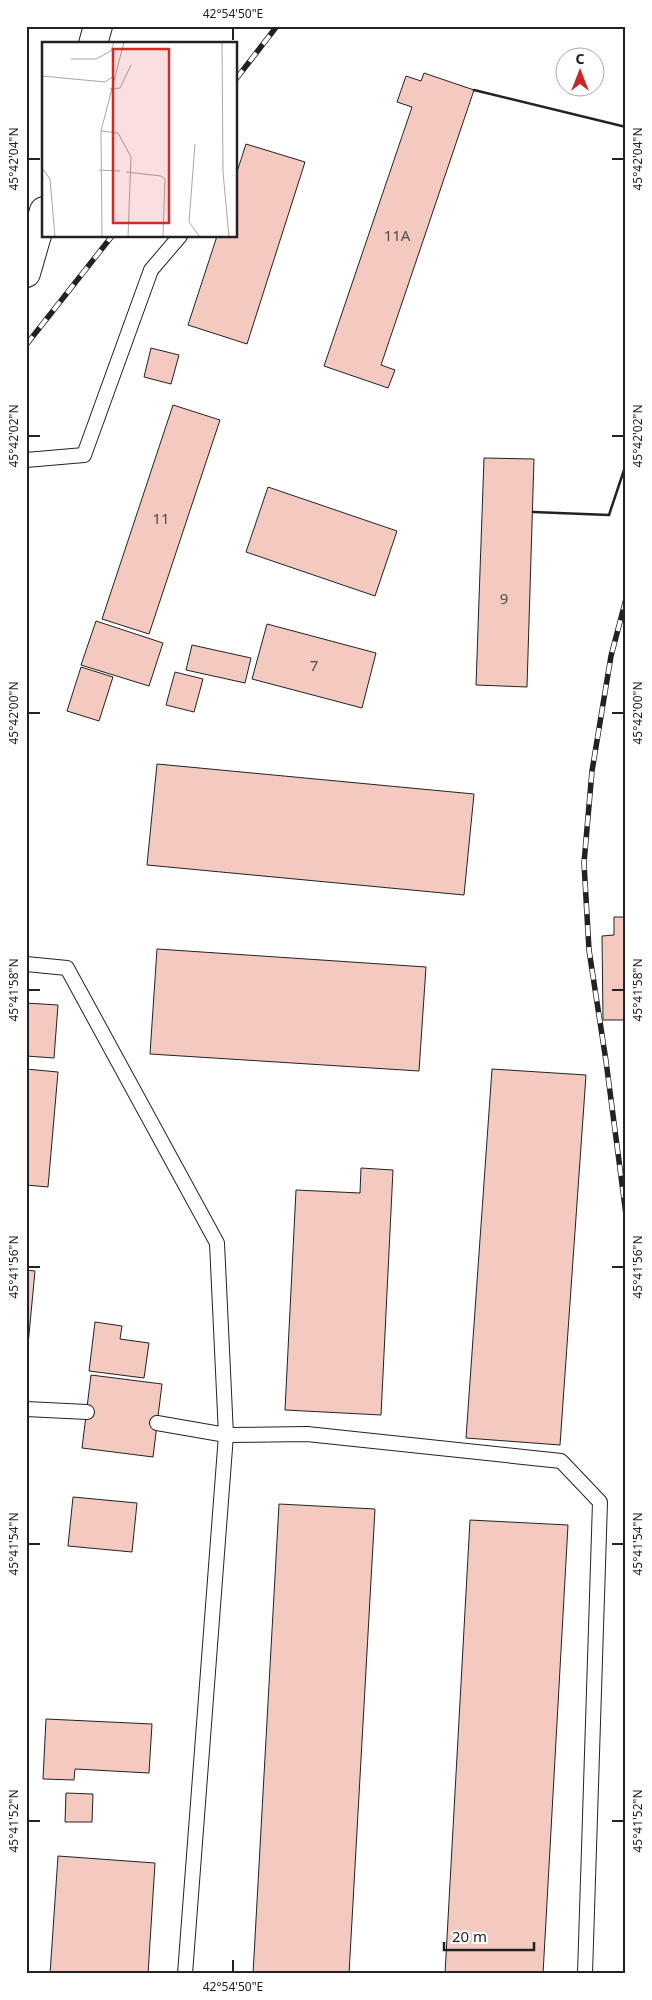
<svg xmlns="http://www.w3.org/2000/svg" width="652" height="2000" font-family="'Noto Sans',sans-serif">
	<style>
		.building { fill: #f3c9c0; stroke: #222 }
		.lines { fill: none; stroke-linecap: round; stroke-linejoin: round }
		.service-casing { stroke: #222; stroke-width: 16 }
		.tertiary-casing { stroke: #222; stroke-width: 30 }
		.service { stroke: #fff; stroke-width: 14 }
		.tertiary { stroke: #fff; stroke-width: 28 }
		.rail-casing { stroke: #222; stroke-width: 5.5 }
		.rail { stroke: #fff; stroke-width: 4; stroke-dasharray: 11; stroke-linecap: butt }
		.wall { stroke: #222; stroke-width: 2.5 }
		.ticks { fill: none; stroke: #222; stroke-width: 2 }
		.labels { text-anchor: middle; stroke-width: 4; stroke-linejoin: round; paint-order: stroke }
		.number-label { font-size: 15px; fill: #564c4a }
		.inset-road { fill: none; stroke: #a7a7a7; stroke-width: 1 }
		.view { fill: #d62828; fill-opacity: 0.15; stroke: #d62828; stroke-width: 2.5 }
		.inset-edge { fill: none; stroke: #222; stroke-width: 2.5 }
		.neatline { fill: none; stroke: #222; stroke-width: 2 }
		.ticks-label { font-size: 12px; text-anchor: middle; fill: #222 }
	</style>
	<rect width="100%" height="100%" fill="#fff"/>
	<path class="building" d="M424,73L474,90L381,365L395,370L388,388L324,366L412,107L397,102L406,76L421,81Z
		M246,144L305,162L247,344L188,325L217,236H236V175Z
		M151,348L179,355L171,384L144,377Z
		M173,405L220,420L149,634L102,619Z
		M484,458L534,459L527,687L476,685Z
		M268,487L397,531L375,596L246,552Z
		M96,621L163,643L149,686L81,665Z
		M267,624L376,653L362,708L252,679Z
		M192,645L251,658L245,683L186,670Z
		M81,667L113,677L99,721L67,711Z
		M175,672L203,679L194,712L166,705Z
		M157,764L474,794L464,895L147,865Z
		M614,917H626V1020H603L602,936L614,935Z
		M157,949L426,967L419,1071L150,1054Z
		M26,1003L58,1005L54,1058L26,1056Z
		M26,1069L58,1072L48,1187L26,1185Z
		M492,1069L586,1075L560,1445L466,1438Z
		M361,1168L393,1170L381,1415L285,1410L296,1190L360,1193Z
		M26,1270L35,1271L26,1366Z
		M95,1322L122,1326L120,1339L149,1343L144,1378L89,1371Z
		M91,1375L162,1384L153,1457L82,1448Z
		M73,1497L137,1503L132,1552L68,1546Z
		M279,1504L375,1509L349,1974H253Z
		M470,1520L568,1525L543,1974H445Z
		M46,1719L152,1724L149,1773L75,1769L74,1780L43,1779Z
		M66,1793L93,1794L92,1822H65Z
		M58,1856L155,1863L148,1974H50Z"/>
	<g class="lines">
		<defs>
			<path id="service" d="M26,460L84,455L151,270L180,236
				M26,964L67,968L217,1243L226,1435L185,1974
				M26,1409L87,1412
				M157,1423L226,1435L307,1434L561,1461L600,1502L585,1974"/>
			<path id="tertiary" d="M93,44L98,26
				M26,273L44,211"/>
		</defs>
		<use href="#service" class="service-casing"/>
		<use href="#tertiary" class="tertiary-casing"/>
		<use href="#service" class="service"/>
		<use href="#tertiary" class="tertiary"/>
		<defs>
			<path id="rail" d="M236,79L277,26
				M26,345L112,236
				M626,599L611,656L592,771L584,863L589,950L606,1061L626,1215"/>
		</defs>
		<use href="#rail" class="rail-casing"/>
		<use href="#rail" class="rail"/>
		<path class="wall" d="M474,90L626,127
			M533,512L609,515L626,464"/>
	</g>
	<path class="ticks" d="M233,28V40M28,159H40M612,159H624M28,436H40M612,436H624M28,713H40M612,713H624M28,990H40M612,990H624M28,1267H40M612,1267H624M28,1544H40M612,1544H624M28,1821H40M612,1821H624M233,1960V1972"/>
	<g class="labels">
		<g class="number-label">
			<text x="397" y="241">11А</text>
			<text x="161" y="524">11</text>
			<text x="504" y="604">9</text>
			<text x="314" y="671">7</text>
		</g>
	</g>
	<g transform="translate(42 42)">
		<rect width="195" height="195" fill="#fff"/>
		<path class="inset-road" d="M180,0L181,130L187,195M29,17H54L69,9L72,0M0,34L63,40L72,34M68,47L78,46L89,23M59,89L76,91L89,115L86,195M153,102L147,180L158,195M0,126L8,137L13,195M57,128L78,129M84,130L119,134L123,137L121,195M60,195L59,89L82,0"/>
		<path class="view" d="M71,7H127V181H71Z"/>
		<rect width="195" height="195" class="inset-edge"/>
	</g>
	<rect width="652" height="2000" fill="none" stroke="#ffffff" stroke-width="55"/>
	<g transform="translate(580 72)"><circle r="24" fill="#ffffff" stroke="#a7a7a7"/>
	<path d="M0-4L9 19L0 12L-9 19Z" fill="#c62828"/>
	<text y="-8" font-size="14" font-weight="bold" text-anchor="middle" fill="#222222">С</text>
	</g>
	<path d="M444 1942v8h90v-8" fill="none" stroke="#222222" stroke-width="2.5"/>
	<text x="452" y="1942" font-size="15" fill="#222222" stroke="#ffffff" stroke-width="4" paint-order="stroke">20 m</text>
	<rect x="28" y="28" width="596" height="1944" class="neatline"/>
	<g class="ticks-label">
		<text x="233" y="18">42°54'50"E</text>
		<text transform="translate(14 159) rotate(-90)" y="4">45°42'04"N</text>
		<text transform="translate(638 159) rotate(-90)" y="4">45°42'04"N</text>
		<text transform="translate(14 436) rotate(-90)" y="4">45°42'02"N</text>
		<text transform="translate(638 436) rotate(-90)" y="4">45°42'02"N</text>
		<text transform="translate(14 713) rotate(-90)" y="4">45°42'00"N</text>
		<text transform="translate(638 713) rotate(-90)" y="4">45°42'00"N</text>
		<text transform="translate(14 990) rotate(-90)" y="4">45°41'58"N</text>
		<text transform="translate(638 990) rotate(-90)" y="4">45°41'58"N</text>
		<text transform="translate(14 1267) rotate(-90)" y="4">45°41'56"N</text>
		<text transform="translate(638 1267) rotate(-90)" y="4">45°41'56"N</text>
		<text transform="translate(14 1544) rotate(-90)" y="4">45°41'54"N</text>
		<text transform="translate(638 1544) rotate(-90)" y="4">45°41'54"N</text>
		<text transform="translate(14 1821) rotate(-90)" y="4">45°41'52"N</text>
		<text transform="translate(638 1821) rotate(-90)" y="4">45°41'52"N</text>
		<text x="233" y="1991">42°54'50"E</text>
	</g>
</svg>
